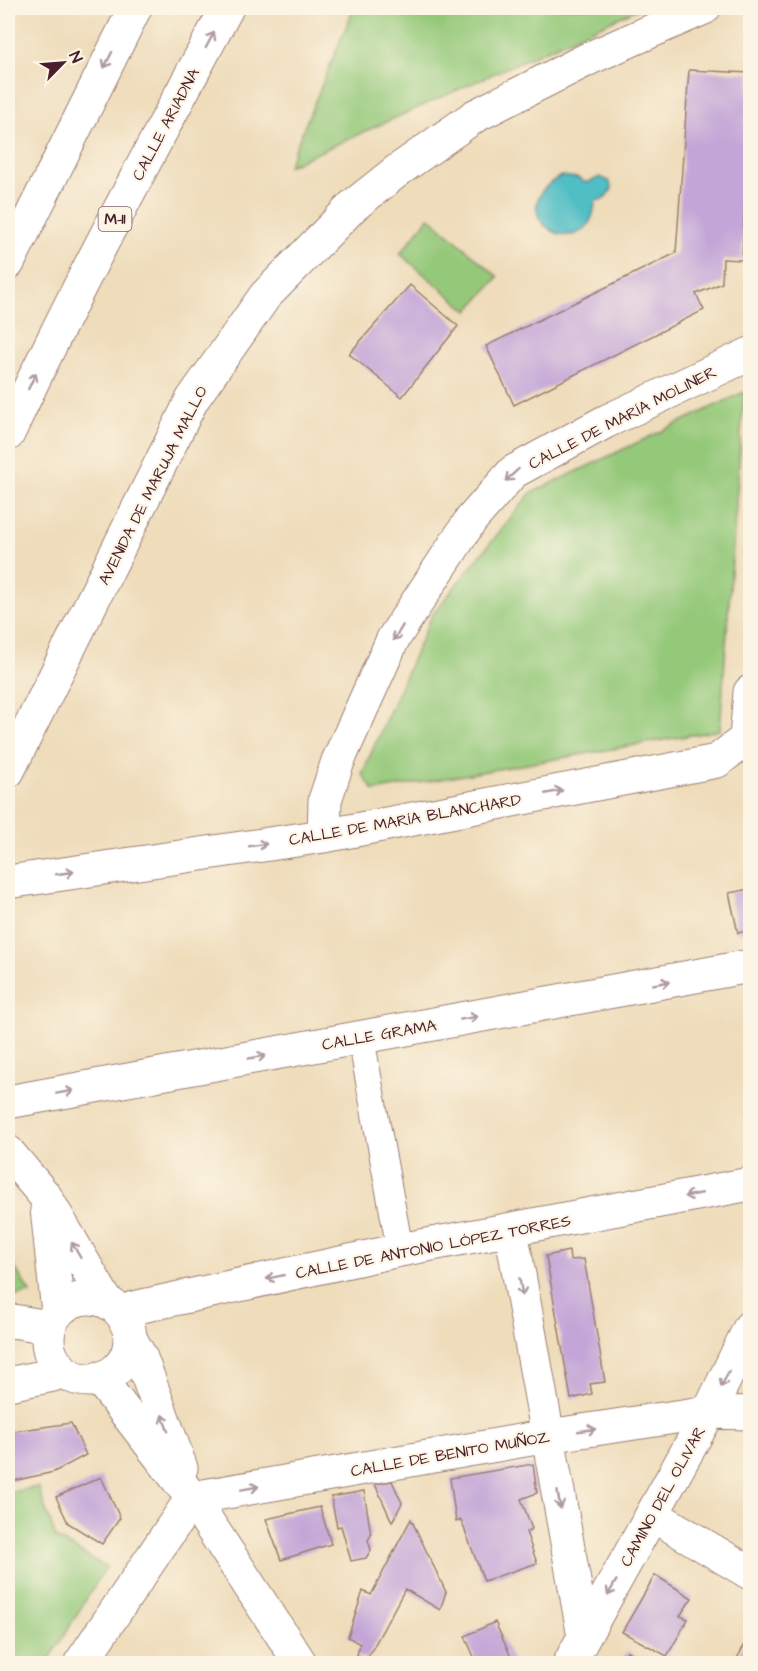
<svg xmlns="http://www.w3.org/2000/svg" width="758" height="1671" font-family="'Architects Daughter',sans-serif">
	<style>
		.green { fill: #95c97a; stroke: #707452; stroke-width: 1.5 }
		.water { fill: #50bec5; stroke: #4d6e78; stroke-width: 1.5 }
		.building { fill: #c3a6d7 }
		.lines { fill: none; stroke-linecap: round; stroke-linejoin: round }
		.pedestrian-casing { stroke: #9c7e72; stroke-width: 28 }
		.minor-casing { stroke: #9c7e72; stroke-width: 35 }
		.motorway-casing { stroke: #9c7e72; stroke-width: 35 }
		.pedestrian { stroke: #fff; stroke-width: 26 }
		.minor { stroke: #fff; stroke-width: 33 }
		.motorway { stroke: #fff; stroke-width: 33 }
		.oneway { stroke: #ae9aa0 }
		.labels { text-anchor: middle; stroke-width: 4.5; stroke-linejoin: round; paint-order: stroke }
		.shield { fill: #fcf5e5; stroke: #7f5f63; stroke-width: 1.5 }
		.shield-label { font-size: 15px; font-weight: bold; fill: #4a1f2b }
		.street-label { font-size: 16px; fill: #4a1f2b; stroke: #fcf5e5 }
	</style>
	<rect width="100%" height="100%" fill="#fcf5e5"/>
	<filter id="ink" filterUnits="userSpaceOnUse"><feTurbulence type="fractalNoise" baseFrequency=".0167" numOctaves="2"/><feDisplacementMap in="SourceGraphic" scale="12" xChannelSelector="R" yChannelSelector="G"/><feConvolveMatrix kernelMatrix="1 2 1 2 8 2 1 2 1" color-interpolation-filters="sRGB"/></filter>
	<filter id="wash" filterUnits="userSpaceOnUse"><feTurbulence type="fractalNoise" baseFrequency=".008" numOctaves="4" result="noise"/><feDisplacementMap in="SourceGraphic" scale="24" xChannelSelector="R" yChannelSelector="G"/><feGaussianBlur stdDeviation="1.35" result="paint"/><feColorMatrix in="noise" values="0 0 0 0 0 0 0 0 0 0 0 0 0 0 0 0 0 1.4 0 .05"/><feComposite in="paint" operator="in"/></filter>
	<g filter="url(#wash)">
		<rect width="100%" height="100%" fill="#eedcba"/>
		<path class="green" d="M354,8H640L288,166Z
			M429,217L498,277L468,311L400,254Z
			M744,392L720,730L374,791L362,774L432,615L531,493Z
			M8,1256L30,1293L8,1297Z
			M38,1487L56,1538L106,1567L47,1663H8V1492Z"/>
		<path class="water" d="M561,176L578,178L586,183L600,177L609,181L612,189L604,199L595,201C591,273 492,214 561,176Z"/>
		<g id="blocks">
			<path class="building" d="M689,70L750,73L742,260L723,259L722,283L696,294L704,310L514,405L486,346L676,253Z
				M410,285L458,326L402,397L349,354Z
				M750,889V930L738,933L729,893Z
				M569,1251L570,1260L584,1259L605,1382L590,1384L592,1394L571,1399L546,1256Z
				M71,1423L86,1455L54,1472L8,1482V1432Z
				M533,1464L537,1493L521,1499L532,1529L526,1532L537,1563L484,1581L461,1520L456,1522L450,1478Z
				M101,1477L120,1518L102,1544L68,1523L56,1497Z
				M392,1481L402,1503L392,1522L375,1484Z
				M364,1491L371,1535L368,1540L371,1550L366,1558L351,1561L341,1526L337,1527L331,1497Z
				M320,1507L331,1544L281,1560L266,1519Z
				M411,1519L446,1592L440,1610L405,1589L367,1659L357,1655L360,1644L348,1637L363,1591L371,1595Z
				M655,1575L692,1598L680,1616L688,1619L667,1656L622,1632Z
				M495,1622L514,1664H464L475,1659L465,1636Z
				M750,1635V1664H734Z
				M627,1651L651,1664H619Z"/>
		</g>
	</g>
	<g filter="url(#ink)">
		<use href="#blocks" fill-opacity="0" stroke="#9c7e72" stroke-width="1.5"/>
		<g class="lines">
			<defs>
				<path id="pedestrian" d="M361,1038L400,1250"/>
				<path id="minor" d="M8,771L192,400L265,296L353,206L397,171L475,116L590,58L704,8
					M324,836L325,800L338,761L393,639L471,520L513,472L605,422L750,354
					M8,882L324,836L717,761L746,739L750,692
					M8,1102L750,966
					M8,1152L45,1196L106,1301
					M47,1209L58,1312
					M511,1230L584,1637
					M48 1339a41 41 0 1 1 82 0a41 41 0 1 1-82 0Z
					M8,1322L13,1321L49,1327
					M126,1323L133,1308L400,1250L750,1184
					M130,1338L141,1358L181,1468
					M99,1378L192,1498L301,1664
					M8,1384L53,1375L60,1367
					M192,1498L548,1436L709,1412L750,1413
					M653,1515L750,1573
					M80,1664L192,1498
					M569,1664L709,1412L750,1327"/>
				<path id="motorway" d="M8,263L135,8
					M8,434C75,289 152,148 227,8"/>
			</defs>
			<use href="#pedestrian" class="pedestrian-casing"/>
			<use href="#minor" class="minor-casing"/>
			<use href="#motorway" class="motorway-casing"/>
			<use href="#pedestrian" class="pedestrian"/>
			<use href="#minor" class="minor"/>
			<use href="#motorway" class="motorway"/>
		</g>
		<defs><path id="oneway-shaft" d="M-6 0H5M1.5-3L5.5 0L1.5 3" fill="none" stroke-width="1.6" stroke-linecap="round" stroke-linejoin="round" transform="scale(1.5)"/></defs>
		<g class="oneway">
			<use href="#oneway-shaft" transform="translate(210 40) rotate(-62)"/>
			<use href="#oneway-shaft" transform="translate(108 60) rotate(117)"/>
			<use href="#oneway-shaft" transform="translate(32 381) rotate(-65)"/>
			<use href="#oneway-shaft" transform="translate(512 475) rotate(138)"/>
			<use href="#oneway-shaft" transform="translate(398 633) rotate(122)"/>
			<use href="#oneway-shaft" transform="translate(554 792) rotate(-11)"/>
			<use href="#oneway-shaft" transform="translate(258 845) rotate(-8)"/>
			<use href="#oneway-shaft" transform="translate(65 873) rotate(-8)"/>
			<use href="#oneway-shaft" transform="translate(661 983) rotate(-10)"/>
			<use href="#oneway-shaft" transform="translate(469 1018) rotate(-10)"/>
			<use href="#oneway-shaft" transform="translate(257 1057) rotate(-10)"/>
			<use href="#oneway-shaft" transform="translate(65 1092) rotate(-10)"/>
			<use href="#oneway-shaft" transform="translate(693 1195) rotate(169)"/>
			<use href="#oneway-shaft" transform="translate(76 1250) rotate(-120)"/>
			<use href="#oneway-shaft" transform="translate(275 1277) rotate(168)"/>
			<use href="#oneway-shaft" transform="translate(521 1287) rotate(80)"/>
			<use href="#oneway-shaft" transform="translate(725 1379) rotate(116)"/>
			<use href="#oneway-shaft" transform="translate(165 1423) rotate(-110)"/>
			<use href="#oneway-shaft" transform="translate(587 1430) rotate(-8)"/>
			<use href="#oneway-shaft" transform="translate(250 1488) rotate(-10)"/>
			<use href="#oneway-shaft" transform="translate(559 1500) rotate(80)"/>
			<use href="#oneway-shaft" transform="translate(612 1588) rotate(120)"/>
		</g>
	</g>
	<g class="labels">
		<rect class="shield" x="98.5" y="207" width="33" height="24" rx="4.5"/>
		<g class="shield-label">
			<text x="115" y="224">M-11</text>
		</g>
		<g class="street-label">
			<text transform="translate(165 124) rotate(-62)" y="6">CALLE ARIADNA</text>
			<text transform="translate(622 417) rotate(-27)" y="6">CALLE DE MARÍA MOLINER</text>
			<text transform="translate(152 485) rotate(-63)" y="6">AVENIDA DE MARUJA MALLO</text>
			<text transform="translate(405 819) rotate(-10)" y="6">CALLE DE MARÍA BLANCHARD</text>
			<text transform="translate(379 1034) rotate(-10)" y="6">CALLE GRAMA</text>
			<text transform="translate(433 1246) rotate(-11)" y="6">CALLE DE ANTONIO LÓPEZ TORRES</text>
			<text transform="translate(450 1453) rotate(-10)" y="6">CALLE DE BENITO MUÑOZ</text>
			<text transform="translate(662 1496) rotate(-61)" y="6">CAMINO DEL OLIVAR</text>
		</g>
	</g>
	<rect width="758" height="1671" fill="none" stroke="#fcf5e5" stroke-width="30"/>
	<g transform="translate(63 63) rotate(65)" stroke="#fcf5e5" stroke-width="4.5" paint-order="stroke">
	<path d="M0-4.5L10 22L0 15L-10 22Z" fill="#4a1f2b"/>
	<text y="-9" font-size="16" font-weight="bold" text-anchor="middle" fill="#4a1f2b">N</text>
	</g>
</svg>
